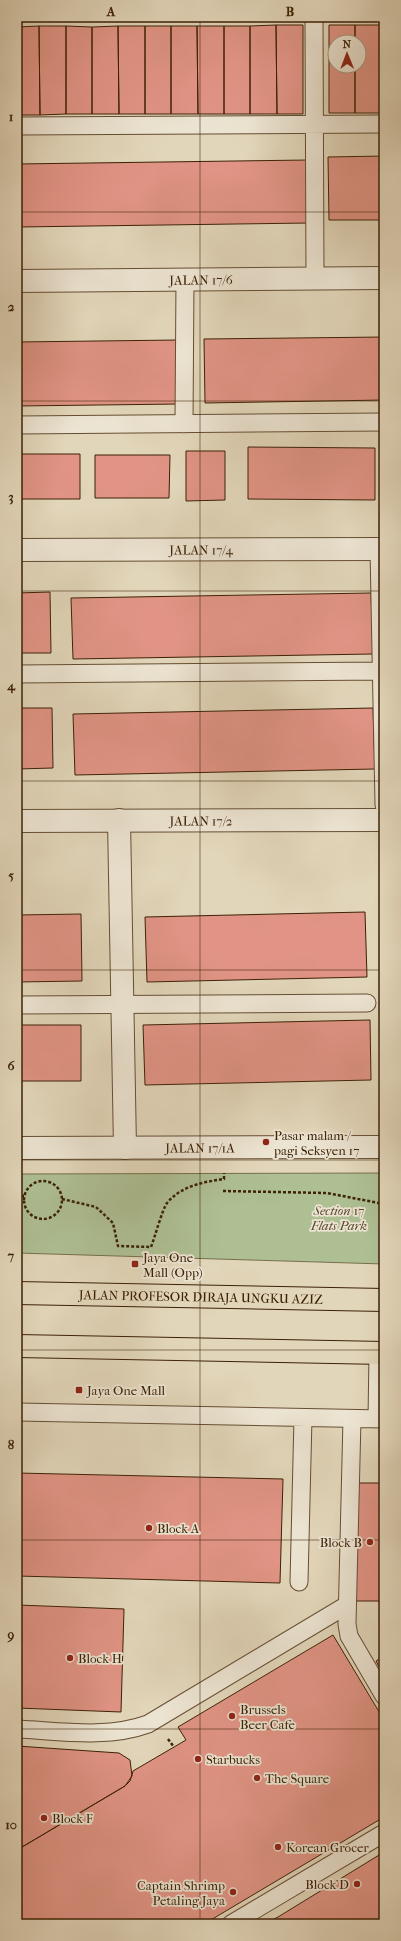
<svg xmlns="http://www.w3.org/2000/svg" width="401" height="1941" font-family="'IM FELL French Canon',serif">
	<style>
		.green { fill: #aebf94; stroke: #75704d }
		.building { fill: #e19485; stroke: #3c2106 }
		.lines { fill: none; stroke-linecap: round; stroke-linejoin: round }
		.lane-casing { stroke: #664e33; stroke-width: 19 }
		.street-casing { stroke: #664e33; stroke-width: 24 }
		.primary-casing { stroke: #3c2106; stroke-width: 24 }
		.path { stroke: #3c2106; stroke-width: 2.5; stroke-dasharray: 3 2; stroke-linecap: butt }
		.lane { stroke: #ece4d2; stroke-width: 17 }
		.street { stroke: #ece4d2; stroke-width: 22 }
		.primary { stroke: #e2d6ba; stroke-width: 22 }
		.grid { fill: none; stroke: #3c2106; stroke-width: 1; stroke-opacity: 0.55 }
		.poi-dot { fill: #8f2418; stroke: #ece4d2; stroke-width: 1.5 }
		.labels { text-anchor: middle; stroke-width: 3.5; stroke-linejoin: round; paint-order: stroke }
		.street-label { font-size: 13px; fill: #3c2106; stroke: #ece4d2 }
		.poi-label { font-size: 13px; fill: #3c2106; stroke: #ece4d2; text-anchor: start }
		.park-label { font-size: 13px; font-style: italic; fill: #58482a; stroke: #ece4d2 }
		.neatline { fill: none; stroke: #3c2106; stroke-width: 1.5 }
		.grid-label { font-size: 13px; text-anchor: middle; font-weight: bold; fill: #3c2106 }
	</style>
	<rect width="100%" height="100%" fill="#e2d6ba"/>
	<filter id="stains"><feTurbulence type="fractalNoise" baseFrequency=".005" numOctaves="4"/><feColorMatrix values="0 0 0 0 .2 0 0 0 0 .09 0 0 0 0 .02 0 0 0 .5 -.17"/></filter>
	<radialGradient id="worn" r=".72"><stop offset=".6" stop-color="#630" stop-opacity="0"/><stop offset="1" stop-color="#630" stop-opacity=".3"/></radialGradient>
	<path class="green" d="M384,1173V1264L17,1253V1174Z"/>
	<path class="building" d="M276,25H303V114H277Z
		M276,25L277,114H250V26Z
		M329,25H355V42H335V66H355V113H329Z
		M355,25H381L382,113H355V66H359V42H355Z
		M381,25H384V113H382Z
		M39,26H66V114L40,115Z
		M39,26L40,115H17V27Z
		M66,26L92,27V114H66Z
		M118,26H145V114H119Z
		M118,26L119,114H92V27Z
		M145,26H171V114H145Z
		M171,26H197L198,114H171Z
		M197,26H224V114H198Z
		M224,26H250V114H224Z
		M384,156V220H329L328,157Z
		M308,160L309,223L18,227L17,164Z
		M384,337V400L205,403L204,339Z
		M178,340L179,404L17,406V342Z
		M248,447L375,448V500L248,499Z
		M186,451H225V500L186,501Z
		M17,454H80V499H17Z
		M95,455H170L169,498H95Z
		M50,592L51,653H17V593Z
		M371,593L373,654L73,659L71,598Z
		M17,708H52L53,768L17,769Z
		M373,708L375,769L75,775L73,714Z
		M365,912L367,977L147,982L145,917Z
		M81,914L82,981L17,982V915Z
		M370,1020L371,1080L145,1085L143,1025Z
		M17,1025H81V1081H17Z
		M17,1473L283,1479L280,1583L17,1576Z
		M356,1483H384V1601H356Z
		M17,1605L124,1609L121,1712L17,1708Z
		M333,1635L384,1720V1817L204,1924H17V1850L125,1786L130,1781L133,1771L186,1740L178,1727Z
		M384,1656V1676L376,1661Z
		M17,1746L119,1753L130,1760L132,1776L125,1786L17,1850Z
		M384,1852V1924H265L278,1917Z"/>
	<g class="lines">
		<defs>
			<path id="lane" d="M314,17L315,278
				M17,126L384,124
				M184,424L185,279
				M17,425L384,422
				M379,549L384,805
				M17,674L384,671
				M17,1005L367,1003
				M17,1412L384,1419
				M352,1419L347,1624L349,1636L384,1696
				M377,1419L378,1353
				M299,1582L303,1418
				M17,1729C60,1731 107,1739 148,1724L347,1605
				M231,1924L384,1833"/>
			<g id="street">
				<path id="s1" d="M17,281L384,278"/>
				<path id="s2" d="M17,550L384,549"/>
				<path d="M119,820L125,1148"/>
				<path id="s3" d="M17,821L384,820"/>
				<path id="s4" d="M17,1148L384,1147"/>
			</g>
			<g id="primary">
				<path id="s5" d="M17,1293L384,1300"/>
				<path d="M17,1346L384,1353"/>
			</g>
		</defs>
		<use href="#lane" class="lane-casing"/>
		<use href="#street" class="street-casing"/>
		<use href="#primary" class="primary-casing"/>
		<path class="path" d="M24 1200a19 19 0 1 1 38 0a19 19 0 1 1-38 0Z
			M223,1191L327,1193L384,1204
			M17,1196H24
			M62,1199L96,1207L113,1223L118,1246L151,1247C155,1237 162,1210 167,1203C181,1186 203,1182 224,1179V1173
			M168,1739L174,1747"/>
		<use href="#lane" class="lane"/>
		<use href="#street" class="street"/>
		<use href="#primary" class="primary"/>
	</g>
	<path class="grid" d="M200,17V1924M17,212H384M17,401H384M17,591H384M17,781H384M17,970H384M17,1160H384M17,1350H384M17,1540H384M17,1729H384"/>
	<g class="poi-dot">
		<circle cx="266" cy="1142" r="4"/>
		<rect x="131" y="1260" width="8" height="8" rx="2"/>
		<rect x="75" y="1386" width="8" height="8" rx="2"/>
		<circle cx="149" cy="1528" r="4"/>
		<circle cx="370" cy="1542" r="4"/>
		<circle cx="70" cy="1658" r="4"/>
		<circle cx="232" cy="1716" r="4"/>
		<circle cx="198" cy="1759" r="4"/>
		<circle cx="257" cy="1778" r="4"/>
		<circle cx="44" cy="1818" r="4"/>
		<circle cx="278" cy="1847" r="4"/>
		<circle cx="357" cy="1884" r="4"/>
		<circle cx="233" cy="1892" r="4"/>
	</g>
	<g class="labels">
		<g class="street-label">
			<text dy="5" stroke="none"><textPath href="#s1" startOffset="184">JALAN 17/6</textPath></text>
			<text dy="5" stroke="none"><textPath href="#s2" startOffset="184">JALAN 17/4</textPath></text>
			<text dy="5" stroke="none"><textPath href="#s3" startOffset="184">JALAN 17/2</textPath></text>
			<text dy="5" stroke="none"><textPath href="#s4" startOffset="183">JALAN 17/1A</textPath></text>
			<text dy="5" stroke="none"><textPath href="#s5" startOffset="184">JALAN PROFESOR DIRAJA UNGKU AZIZ</textPath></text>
		</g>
		<g class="poi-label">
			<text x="274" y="1140">Pasar malam /<tspan x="274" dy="15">pagi Seksyen 17</tspan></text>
			<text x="143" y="1262">Jaya One<tspan x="143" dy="15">Mall (Opp)</tspan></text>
			<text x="87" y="1395">Jaya One Mall</text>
			<text x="157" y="1533">Block A</text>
			<text x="362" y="1547" text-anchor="end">Block B</text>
			<text x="78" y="1663">Block H</text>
			<text x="240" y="1714">Brussels<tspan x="240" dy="15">Beer Cafe</tspan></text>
			<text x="206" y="1764">Starbucks</text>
			<text x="265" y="1783">The Square</text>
			<text x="52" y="1823">Block F</text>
			<text x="286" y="1852">Korean Grocer</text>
			<text x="349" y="1889" text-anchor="end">Block D</text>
			<text x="225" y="1890" text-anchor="end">Captain Shrimp<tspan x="225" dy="15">Petaling Jaya</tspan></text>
		</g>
		<g class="park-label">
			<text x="339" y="1215">Section 17<tspan x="339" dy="15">Flats Park</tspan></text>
		</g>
	</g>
	<rect width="401" height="1941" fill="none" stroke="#e2d6ba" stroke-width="44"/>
	<g transform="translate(347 54) rotate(359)"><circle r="19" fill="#ece4d2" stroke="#a69680"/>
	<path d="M0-3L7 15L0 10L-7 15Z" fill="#8f2418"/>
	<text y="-6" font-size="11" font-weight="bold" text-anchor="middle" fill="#3c2106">N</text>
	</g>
	<rect x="22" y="22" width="357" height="1897" class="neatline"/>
	<g class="grid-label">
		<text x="111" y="16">A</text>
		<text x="290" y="16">B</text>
		<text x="11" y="121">1</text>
		<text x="11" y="311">2</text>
		<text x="11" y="501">3</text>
		<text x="11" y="690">4</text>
		<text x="11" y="880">5</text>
		<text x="11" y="1070">6</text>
		<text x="11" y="1260">7</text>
		<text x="11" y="1449">8</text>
		<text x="11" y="1639">9</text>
		<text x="11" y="1829">10</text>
	</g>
	<rect width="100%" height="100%" filter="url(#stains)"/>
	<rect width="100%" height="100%" fill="url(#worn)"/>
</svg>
